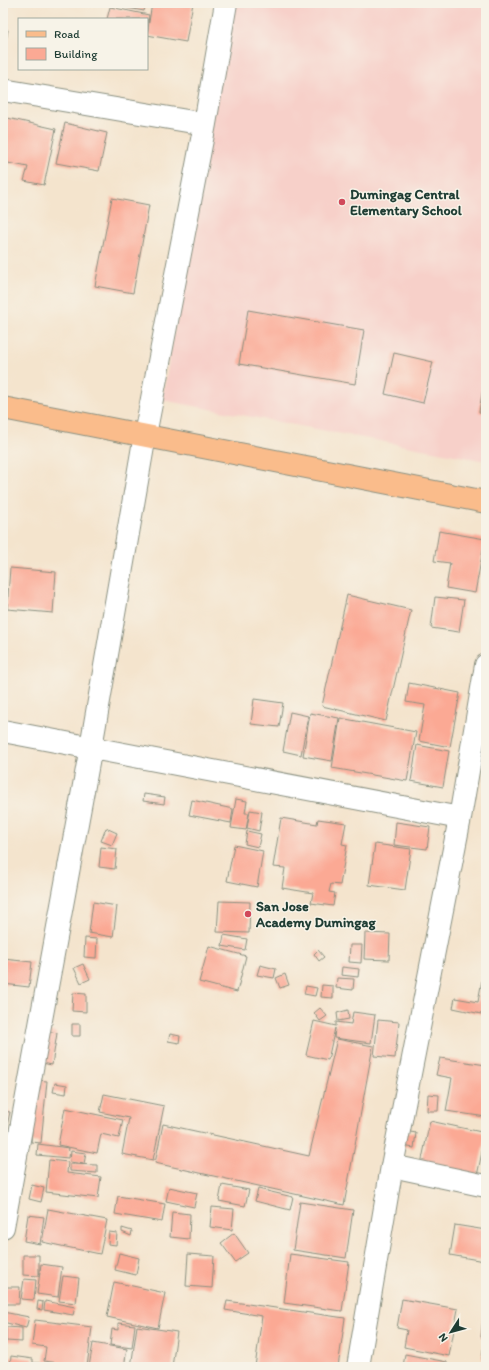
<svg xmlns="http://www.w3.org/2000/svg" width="489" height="1370" font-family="Itim,sans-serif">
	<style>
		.built { fill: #f7d0c9 }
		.building { fill: #fba994 }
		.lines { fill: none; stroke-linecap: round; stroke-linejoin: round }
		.minor-casing { stroke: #8a9080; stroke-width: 24 }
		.major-casing { stroke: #8a9080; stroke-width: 24 }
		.minor { stroke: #fff; stroke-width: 22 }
		.major { stroke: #fabc8b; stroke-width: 22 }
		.poi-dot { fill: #d1495b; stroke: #f7f3e8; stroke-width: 1.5 }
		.labels { text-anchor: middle; stroke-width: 3; stroke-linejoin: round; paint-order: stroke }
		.poi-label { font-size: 14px; font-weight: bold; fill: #1f3d34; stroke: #f7f3e8; text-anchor: start }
	</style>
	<rect width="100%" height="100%" fill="#f7f3e8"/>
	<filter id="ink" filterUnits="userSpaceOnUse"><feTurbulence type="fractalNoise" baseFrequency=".025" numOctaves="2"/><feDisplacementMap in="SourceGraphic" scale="8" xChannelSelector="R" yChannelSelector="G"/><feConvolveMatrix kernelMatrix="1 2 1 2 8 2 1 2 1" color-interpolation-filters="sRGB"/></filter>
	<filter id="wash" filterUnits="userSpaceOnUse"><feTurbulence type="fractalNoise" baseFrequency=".012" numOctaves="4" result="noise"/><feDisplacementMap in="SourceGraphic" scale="16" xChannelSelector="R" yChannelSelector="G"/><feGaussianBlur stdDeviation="0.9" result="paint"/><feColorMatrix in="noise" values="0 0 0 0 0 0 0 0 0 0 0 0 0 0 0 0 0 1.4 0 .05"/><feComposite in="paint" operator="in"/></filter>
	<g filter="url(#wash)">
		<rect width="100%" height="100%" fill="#f4e4cd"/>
		<path class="built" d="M233,3H486V461L162,400Z"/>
		<g id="blocks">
			<path class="building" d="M128,3H146L144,11L127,8Z
				M152,3H193L186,42L147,35Z
				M110,7L149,15L148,23L147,19H107Z
				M3,29L8,30L4,52H3Z
				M3,117L56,129L44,185L24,181L28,167L3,162Z
				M65,123L107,133L99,171L56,163Z
				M112,198L149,205L133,293L95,286Z
				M248,310L364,330L355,384L239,364Z
				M394,353L433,362L423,403L385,394Z
				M483,388H486V414L479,412Z
				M439,531L485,539L475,593L446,588L450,563L434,561Z
				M10,568L56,572L53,613L7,609Z
				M347,595L411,610L386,721L322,706Z
				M435,597L464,600L459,632L431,628Z
				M409,683L460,693L450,747L419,741L425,705L406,702Z
				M254,699L283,703L279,727L251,724Z
				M290,712L308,716L301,755L283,751Z
				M310,713L339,718L332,761L303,756Z
				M340,718L416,732L407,781L332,768Z
				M417,745L449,751L443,787L411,781Z
				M144,794L165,797L164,804L143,801Z
				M236,799L247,801L245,813H249L246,830L231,828Z
				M192,800L233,809L231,823L189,815Z
				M250,810L262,812L259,831L247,828Z
				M281,818L317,824L318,819L346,823L342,844L347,845L340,885L331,884L329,892L335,893L333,906L311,903L313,893L282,888L285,868L273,867Z
				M396,822L430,827L427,849L394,845Z
				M106,828L117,833L112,845L101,841Z
				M247,831L261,834L258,847L245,844Z
				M375,844L411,849L405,890L369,885Z
				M234,845L263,851L257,887L227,881Z
				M101,847L117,849L115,869L99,867Z
				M219,901L250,902L249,933L217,932Z
				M93,902L117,906L113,937L89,933Z
				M365,933L390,934L389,960L364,959Z
				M224,935L247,939L245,950L222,946Z
				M85,938L97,939L96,958L84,957Z
				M350,945H362L361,963L349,962Z
				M209,946L246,956L237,992L199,982Z
				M318,950L324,957L319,961L314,954Z
				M3,959L32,962L29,987L3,984Z
				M83,964L90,979L81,983L74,968Z
				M260,965L276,969L274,978L257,975Z
				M342,967L359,969L358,977L341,975Z
				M285,974L289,985L280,988L276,978Z
				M337,978L354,979L353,990L336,988Z
				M482,980H486V1015L453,1008L455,998L478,1002Z
				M322,985L333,986V998L321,997Z
				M306,986L317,988L315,996L304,994Z
				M73,993L86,994V1012L72,1011Z
				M320,1008L327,1016L320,1021L314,1013Z
				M348,1010L349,1019L338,1021L337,1013Z
				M353,1012L375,1015L371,1043L334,1038L335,1028L328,1060L306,1055L314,1021L336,1026V1022L351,1024Z
				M378,1020L399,1022L395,1058L374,1056Z
				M72,1024H80V1036H72Z
				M47,1031L57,1033L52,1065L42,1063Z
				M170,1034L180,1036L179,1043L168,1041Z
				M337,1039L373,1046L344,1205L155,1163L163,1124L309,1156Z
				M440,1058L486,1065V1117L446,1111L452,1078L436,1075Z
				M37,1080L47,1081L41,1143L31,1142Z
				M55,1083L67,1085L66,1094L53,1092Z
				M104,1094L164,1106L153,1160L122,1154L129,1118L100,1112Z
				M428,1094L439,1095L438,1111H427Z
				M65,1108L123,1120L119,1138L101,1134L97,1153L58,1145Z
				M3,1111L10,1112L7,1126H3Z
				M430,1121L486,1133L477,1176L421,1164Z
				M405,1131L416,1133L414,1148L403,1146Z
				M38,1144L69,1148L68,1158L37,1155Z
				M71,1151L86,1153L84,1164L70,1162Z
				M49,1160L68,1162L67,1173L101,1177L98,1198L46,1192Z
				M70,1164L97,1165V1173L70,1171Z
				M32,1185L44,1188L41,1202L29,1199Z
				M222,1185L249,1190L245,1206L219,1201Z
				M169,1187L197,1193L194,1207L166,1201Z
				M258,1189L293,1197L290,1210L255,1201Z
				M118,1196L165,1204L162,1222L115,1214Z
				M300,1202L353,1210L346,1258L293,1250Z
				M212,1207L234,1209L232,1230L210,1227Z
				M48,1209L107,1220L100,1254L42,1242Z
				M172,1212L190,1214L189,1239L170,1237Z
				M28,1215L44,1217L40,1244L24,1241Z
				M455,1225L486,1230V1250L484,1261L450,1255Z
				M122,1228L132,1231L131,1236L122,1232Z
				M109,1232L117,1233L116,1245L108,1244Z
				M234,1233L248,1253L235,1262L221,1243Z
				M119,1253L139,1258L136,1275L115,1270Z
				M188,1254L214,1256L212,1288L186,1286Z
				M290,1254L349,1262L342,1311L284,1303Z
				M23,1255H39V1276L23,1275Z
				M41,1264L62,1267L58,1297L37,1294Z
				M63,1276L79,1278L76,1303L59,1301Z
				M24,1279L36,1280L34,1300L21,1299Z
				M114,1282L165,1293L158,1328L107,1317Z
				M4,1287H20L19,1304H4Z
				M402,1299L458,1309L449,1356L404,1347L407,1330L397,1328Z
				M38,1301L43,1302L42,1310L37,1309Z
				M45,1301L75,1307L73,1315L44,1310Z
				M227,1301L345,1318L338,1367H255L262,1316L225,1310Z
				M3,1312L29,1317L26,1328L3,1322Z
				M483,1317H486V1338L481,1337Z
				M35,1320L92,1327L87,1367L44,1361L46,1347L32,1345Z
				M118,1323L135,1325L132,1348L110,1345L112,1329L118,1330Z
				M137,1326L177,1332L172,1367H131Z
				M6,1327L22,1328V1342L6,1341Z
				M93,1343L127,1349L124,1367H89Z
				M483,1349H486V1359H482Z
				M405,1354L447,1362L446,1367H403Z
				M11,1356L33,1359V1363H39V1367H10Z"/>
		</g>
	</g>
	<g filter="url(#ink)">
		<use href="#blocks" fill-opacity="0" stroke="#8a9080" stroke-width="1"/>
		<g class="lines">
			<defs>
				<path id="minor" d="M3,90L205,124
					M3,731L460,818
					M392,1166L486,1186
					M3,1227L91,747L145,435L205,124L226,3
					M358,1367L392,1166L460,818L486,665"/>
				<path id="major" d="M3,408L486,502"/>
			</defs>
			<use href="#minor" class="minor-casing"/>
			<use href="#major" class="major-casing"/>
			<use href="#minor" class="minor"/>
			<use href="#major" class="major"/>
		</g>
	</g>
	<g class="poi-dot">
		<circle cx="342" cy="202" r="4"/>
		<circle cx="248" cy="914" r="4"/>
	</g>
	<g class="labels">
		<g class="poi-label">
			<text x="350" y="199">Dumingag Central<tspan x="350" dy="16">Elementary School</tspan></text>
			<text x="256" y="911">San Jose<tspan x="256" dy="16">Academy Dumingag</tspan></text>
		</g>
	</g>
	<rect width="489" height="1370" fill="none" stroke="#f7f3e8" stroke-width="16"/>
	<rect x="18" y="18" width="130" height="52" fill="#f7f3e8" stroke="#a1aaa0"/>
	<rect x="26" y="31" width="20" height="6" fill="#fabc8b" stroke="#a1aaa0"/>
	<text x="54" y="38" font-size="12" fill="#1f3d34">Road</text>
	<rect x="26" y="48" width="20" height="12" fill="#fba994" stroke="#a1aaa0"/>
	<text x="54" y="58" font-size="12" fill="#1f3d34">Building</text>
	<g transform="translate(451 1332) rotate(234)" stroke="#f7f3e8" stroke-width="3" paint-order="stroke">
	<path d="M0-3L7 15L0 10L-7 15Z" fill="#1f3d34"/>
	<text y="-6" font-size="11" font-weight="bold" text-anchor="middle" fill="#1f3d34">N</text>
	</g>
</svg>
